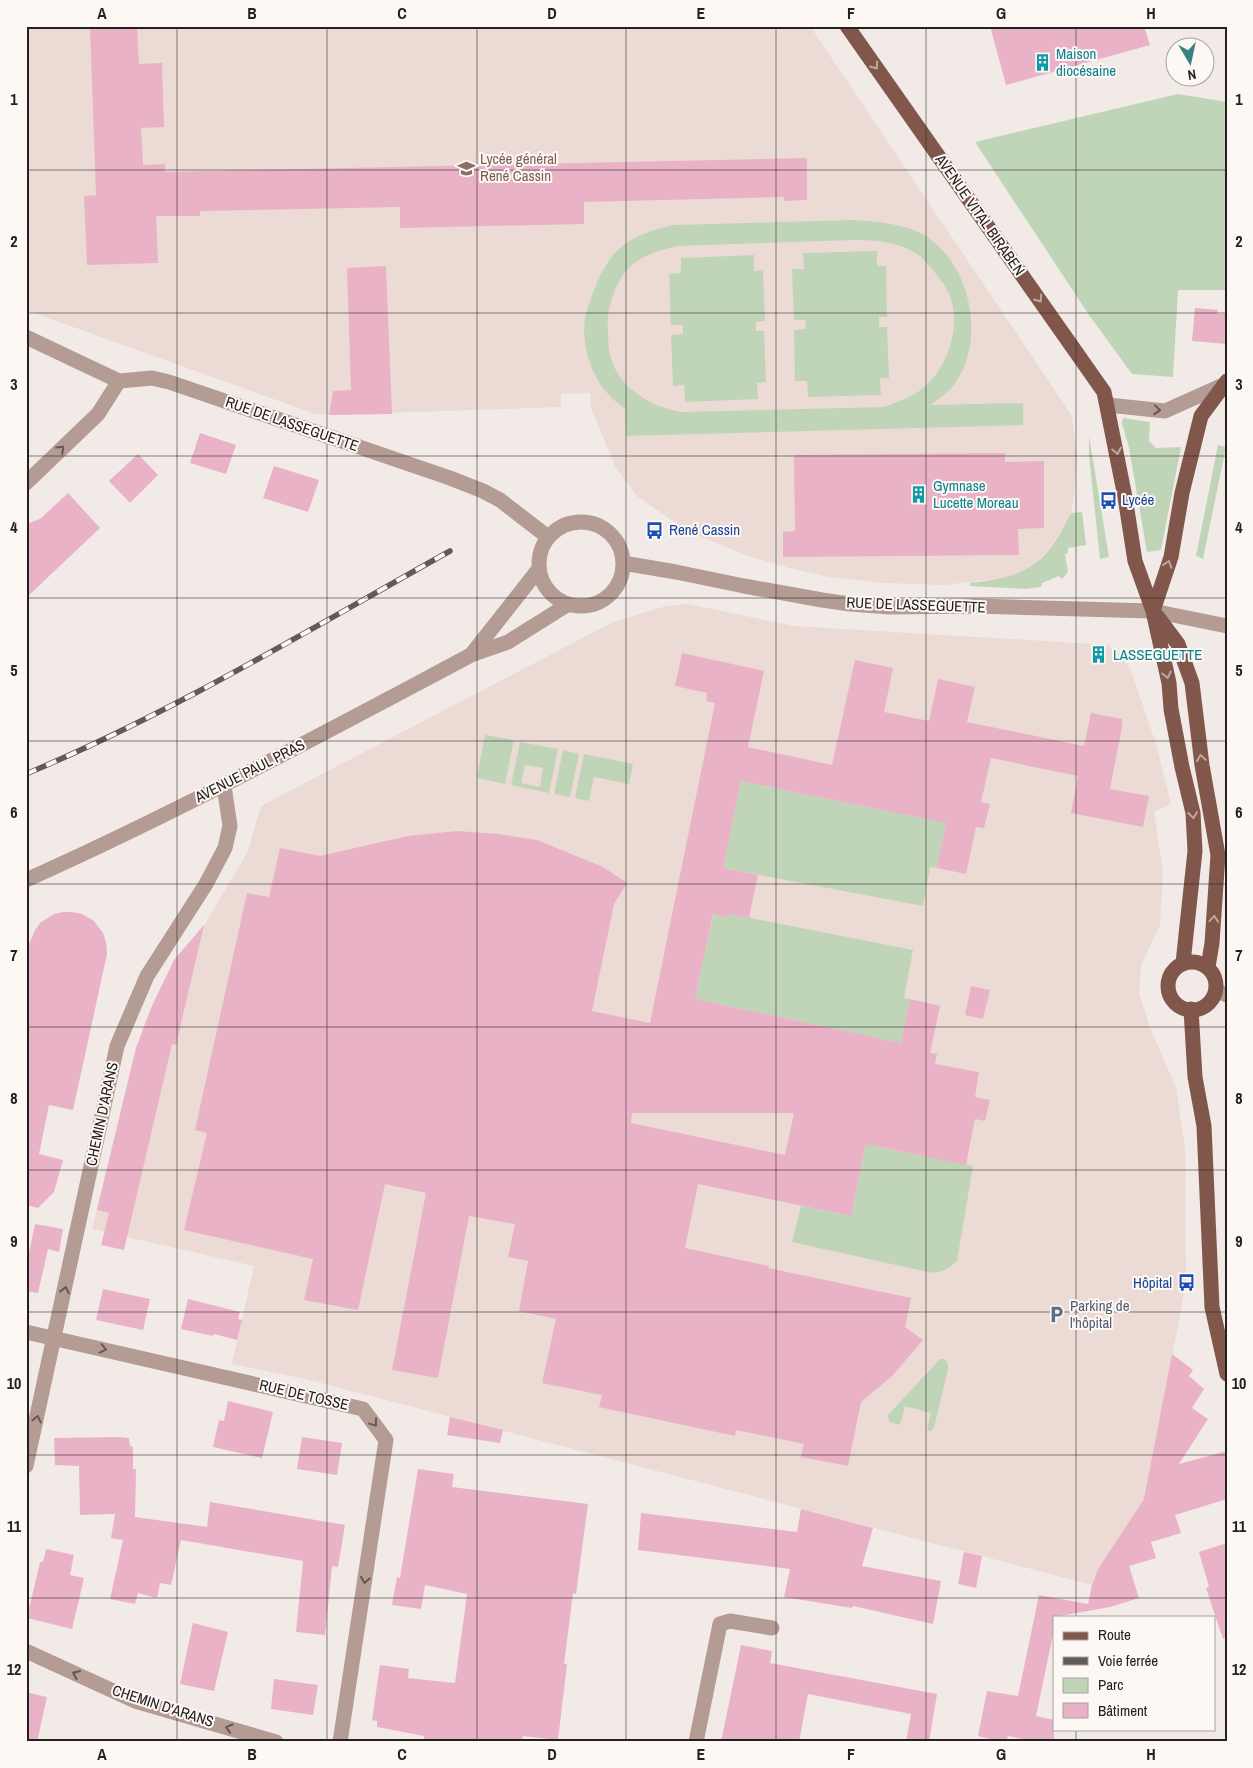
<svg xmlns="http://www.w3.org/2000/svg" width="1253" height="1768" font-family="'Archivo Narrow',sans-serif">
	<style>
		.built { fill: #ebdbd4 }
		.green { fill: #c0d5b8; fill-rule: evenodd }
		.building { fill: #eab2c7; fill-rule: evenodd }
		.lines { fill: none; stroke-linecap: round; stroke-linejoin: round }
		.minor { stroke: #b49b93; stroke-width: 15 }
		.major { stroke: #81574b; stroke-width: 15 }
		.rail-casing { stroke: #605b5a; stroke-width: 5.5 }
		.rail { stroke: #fef8f5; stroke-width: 4; stroke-dasharray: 11; stroke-linecap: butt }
		.oneway { stroke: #c0a8a0 }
		.oneway2 { stroke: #655854 }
		.grid { fill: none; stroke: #242120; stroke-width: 1; stroke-opacity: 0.55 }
		.labels { text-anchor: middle; stroke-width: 4; stroke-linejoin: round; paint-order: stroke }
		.culture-label { font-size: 15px; fill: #0d838f; stroke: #fef8f5; text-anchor: start }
		.education-label { font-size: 15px; fill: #785e54; stroke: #fef8f5; text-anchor: start }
		.street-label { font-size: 15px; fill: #242120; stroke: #fef8f5 }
		.transit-label { font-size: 15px; fill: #164399; stroke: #fef8f5; text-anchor: start }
		.service-label { font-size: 15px; fill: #4e5e75; stroke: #fef8f5; text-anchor: start }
		.neatline { fill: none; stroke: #242120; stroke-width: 2 }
		.grid-label { font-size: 16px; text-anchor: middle; font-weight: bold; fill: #242120 }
	</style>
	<rect width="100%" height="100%" fill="#f2eae7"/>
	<path class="built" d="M26,26H810L1072,416L1077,458L1074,496L1071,513L1049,550L1036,563L1021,573L1005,578L944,585L884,583L829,577L789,568L746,555L689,532L638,497L615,466L591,408L590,393L561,394V407L329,415L315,414L26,310Z
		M688,604L794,626L1111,645L1110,649H1116L1131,670L1156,744L1171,804L1154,812L1163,873L1160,925L1141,965L1139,992L1150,1028L1176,1087L1185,1148L1186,1283L1145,1498L1098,1569L1092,1585L310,1380L232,1364L254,1266L92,1229L135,1052L145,1022L174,960L204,926L248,851L261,806L613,622L666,606Z"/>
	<path class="green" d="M1178,94L1227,102V290H1178L1173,377L1132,374L1089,315L975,142Z
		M854,220C873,221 893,223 911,229C967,249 989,334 956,382C950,392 939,398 931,405L1023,403V425L626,436L625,408C596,391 580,351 585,318C587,307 592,296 596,285C600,275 606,264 613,255C629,237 651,230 674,225ZM854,240C876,240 901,242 920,256C924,259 927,264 930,267C938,276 948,288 951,299C961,330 946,370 922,389C910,398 897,402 884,407L681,412C653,407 623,391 612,362C609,353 608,342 608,332C607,320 608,309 612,298C616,287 622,273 632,265C645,254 661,250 677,246Z
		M877,251V266H886L887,317H879V327H887L889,378H880L881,395L808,397L807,381H795L794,330L806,329L805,320H794L792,269H804L803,253Z
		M754,255V271L763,270L765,321L756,322V331H764L766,382L757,383L758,399L685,402L684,385L673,386L671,335L683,334V325H671L669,274L681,273V258Z
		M1123,418L1150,422L1149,441L1156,448L1181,447L1161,550L1147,552L1129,448L1122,423Z
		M1089,436L1109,557L1100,559L1089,455Z
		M1218,445L1226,447L1203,559L1196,556Z
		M1082,512L1086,545L1068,548V553L1065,554L1068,572L1062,579L1059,576L1042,583L1041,587L1025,589L970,586V583C999,580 1029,575 1049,550C1058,539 1064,525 1071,513Z
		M485,735L514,740L505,784L477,778Z
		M520,742L558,749L549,793L511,785ZM525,765L543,768L540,787L521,783Z
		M563,750L579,754L570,797L554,794Z
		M584,754L633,764L629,784L594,777L589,801L575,798Z
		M741,781L947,823L937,868L930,867L923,906L723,868Z
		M714,911L729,918L730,914L913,950L904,998L910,999L901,1043L695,999Z
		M867,1140L879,1147L973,1166L957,1261C947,1270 941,1274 928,1272L792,1242L801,1206L851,1216Z
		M940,1359H945L948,1364V1369L934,1428L931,1431H927L931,1413L905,1406L900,1425L890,1422L887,1416Z"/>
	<path class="building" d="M90,26H137L139,64L162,63L164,127L141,128L143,165L165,164V172L807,158V200L784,201V197L584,202V224L400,228V207L200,211V216H156L158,263L87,265L84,196L96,195Z
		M990,26H1144L1150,45L1006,85Z
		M386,266L392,414L329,415L333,391L351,390L347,268Z
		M1195,308L1218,310L1217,314H1227V344L1192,341Z
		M200,433L236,445L226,474L190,463Z
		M1005,453V462L1044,461V528L1018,529L1019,555L783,557V532L795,531L794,455Z
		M138,454L158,475L130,503L109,481Z
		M274,466L319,480L308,512L263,498Z
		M68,493L100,528L26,598V524L40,519Z
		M682,653L764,671L748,747L832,765L855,660L893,668L884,712L929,721L938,679L975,687L967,722L1084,746L1091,713L1122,719V727L1110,789L1149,796L1143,827L1071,813L1078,776L991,758L981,802L990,804L984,828L976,827L966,874L937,868L946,823L741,781L723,868L758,875L749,918L730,914L729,918L713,914L695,999L901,1043L910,999L940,1006L930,1053L937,1054L935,1064L979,1072L975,1097L990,1100L985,1121L975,1119L966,1165L866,1144L851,1216L698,1184L685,1248L769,1266L768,1268L911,1298L905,1327L923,1340L892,1376L861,1402L848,1466L801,1457L804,1444L736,1430L735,1436L599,1407L602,1395L542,1383L556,1319L519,1311L528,1261L508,1257L515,1224L469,1216L438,1378L392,1370L426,1193L385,1184L358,1310L304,1300L313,1259L184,1230L207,1133L195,1130L247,893L269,897L280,848L320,856L408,836L457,831L498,834L537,840L603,867L627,883L614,904L592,1011L650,1023L715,703L706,701L707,693L675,686ZM632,1113H794L785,1155L631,1123Z
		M63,912H72L82,914L94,921L103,933L106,942L107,954L73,1110L49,1105L39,1154L63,1160L54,1192L38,1208L26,1205V951L35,930L41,922L54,914Z
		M204,925L176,1045L172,1044L124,1250L101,1245L109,1213L97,1210L136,1048L152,1006L174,960Z
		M971,986L990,990L983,1019L965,1015Z
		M35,1224L63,1229L59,1252L48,1249L38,1293L26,1291V1267Z
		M103,1289L150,1299L143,1330L96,1320Z
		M188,1299L240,1312L238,1319L242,1320L237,1340L214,1334L213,1336L181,1329Z
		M1172,1354L1193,1370L1189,1376L1204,1389L1192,1408L1208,1419L1179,1464L1227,1451V1499L1175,1515L1181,1533L1151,1542L1156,1558L1129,1566L1139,1598L1110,1607L1054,1617V1630L1036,1716L1054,1720V1742H1037L1008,1736L1006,1742H1003L978,1736L987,1691L1018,1696L1039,1595L1088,1604L1092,1585L1098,1569L1144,1499Z
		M228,1401L273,1412L262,1458L213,1447L219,1420L224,1421Z
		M450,1417L503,1430L500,1443L447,1435Z
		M117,1437L129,1438L130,1446L133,1447V1469H136L135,1517L207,1527L210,1502L345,1525L338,1567L332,1566L325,1635L296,1632L303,1561L181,1540L171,1585L160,1583L157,1598L138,1593L135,1604L110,1599L123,1540L111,1538L115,1514L80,1515L79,1466L55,1465L54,1438Z
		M302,1437L342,1443L337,1475L297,1469Z
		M418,1469L454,1474L452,1487L588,1504L576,1594L573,1593L564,1664H567L558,1740L523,1736L522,1742H424V1736L377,1727V1721L372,1720L380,1665L409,1669L408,1678L455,1683L467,1594L425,1585L421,1609L392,1605L397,1577L400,1578Z
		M801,1509L873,1528L862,1566L941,1581L933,1624L853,1606L852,1608L784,1597L790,1569L638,1550L641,1513L797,1532Z
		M1227,1543V1638L1223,1639L1206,1588L1209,1587L1199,1552Z
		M46,1549L74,1555L70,1575L84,1578L72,1629L27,1618L40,1562H43Z
		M964,1552L982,1556L976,1588L958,1584Z
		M193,1623L228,1632L214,1691L180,1684Z
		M741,1645L772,1651L770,1663L937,1694L929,1742H906L911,1714L808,1694L799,1742H721Z
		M274,1679L318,1685L313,1715L271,1709Z
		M26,1692L47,1697L37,1742H26Z"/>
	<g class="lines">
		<path class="minor" d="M26,337L119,381L152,378L169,382L450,478L483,491L500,500L548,537
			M1108,405L1165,411L1223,385
			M26,483L98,414L119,381
			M539 564a42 42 0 1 1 84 0a42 42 0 1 1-84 0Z
			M623,563L676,572L744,586L822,600L850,604L890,607L975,606L1153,611L1227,626
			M471,655L538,570
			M26,880C178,812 324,733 471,655L508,642L567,605
			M1216,991L1227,995
			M26,1332L363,1409L386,1440L340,1742
			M26,1466L117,1046L147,976L206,884L225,848L230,826L224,786
			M26,1651L135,1701L276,1742
			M696,1742L720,1624L730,1621L772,1628"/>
		<path class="major" d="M847,26L1104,392L1125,497L1135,561L1153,611L1169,683L1171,709L1182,767L1193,813L1195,851L1183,963
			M1153,611L1171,557L1182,493L1201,416L1227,381
			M1157,616L1178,644L1192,683L1202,765L1218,855L1212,943L1208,967
			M1168 986a24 24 0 1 1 48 0a24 24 0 1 1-48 0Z
			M1191,1009L1195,1077L1204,1126L1212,1307L1227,1374"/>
		<defs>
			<path id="rail" d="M26,774C174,712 310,629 450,551"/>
		</defs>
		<use href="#rail" class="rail-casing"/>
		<use href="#rail" class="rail"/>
	</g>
	<defs><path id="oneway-chevron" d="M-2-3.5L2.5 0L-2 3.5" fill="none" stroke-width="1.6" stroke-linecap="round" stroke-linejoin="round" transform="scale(1.25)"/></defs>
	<g class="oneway">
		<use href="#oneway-chevron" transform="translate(875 66) rotate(55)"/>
		<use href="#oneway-chevron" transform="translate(1039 299) rotate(55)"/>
		<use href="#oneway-chevron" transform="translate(1117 451) rotate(79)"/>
		<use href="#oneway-chevron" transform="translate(1168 564) rotate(-72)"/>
		<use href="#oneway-chevron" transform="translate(1167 675) rotate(78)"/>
		<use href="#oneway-chevron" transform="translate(1201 758) rotate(-98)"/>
		<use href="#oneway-chevron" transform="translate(1193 815) rotate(83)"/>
		<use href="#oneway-chevron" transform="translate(1214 919) rotate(-86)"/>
	</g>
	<g class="oneway2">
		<use href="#oneway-chevron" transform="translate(1157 410) rotate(6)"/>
		<use href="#oneway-chevron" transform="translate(61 449) rotate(-44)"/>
		<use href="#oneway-chevron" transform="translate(65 1290) rotate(-78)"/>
		<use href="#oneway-chevron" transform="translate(103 1349) rotate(13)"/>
		<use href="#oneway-chevron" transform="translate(37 1419) rotate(-77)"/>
		<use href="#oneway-chevron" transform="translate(374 1423) rotate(53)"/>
		<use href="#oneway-chevron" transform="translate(365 1580) rotate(99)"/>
		<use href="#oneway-chevron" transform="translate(76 1674) rotate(-156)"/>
		<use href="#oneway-chevron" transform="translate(229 1728) rotate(-164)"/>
	</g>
	<path class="grid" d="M177,26V1742M327,26V1742M477,26V1742M626,26V1742M776,26V1742M926,26V1742M1076,26V1617M26,170H1227M26,313H1227M26,456H1227M26,598H1227M26,741H1227M26,884H1227M26,1027H1227M26,1170H1227M26,1312H1227M26,1455H1227M26,1598H1227M1076,1729V1742"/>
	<defs>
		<symbol id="building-bare" viewBox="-9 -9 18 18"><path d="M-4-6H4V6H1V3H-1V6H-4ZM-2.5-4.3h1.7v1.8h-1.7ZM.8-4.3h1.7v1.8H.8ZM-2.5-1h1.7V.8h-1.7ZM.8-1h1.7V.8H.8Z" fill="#0f9aa8" stroke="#fef8f5" stroke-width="2.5" paint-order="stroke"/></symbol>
		<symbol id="school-bare" viewBox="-9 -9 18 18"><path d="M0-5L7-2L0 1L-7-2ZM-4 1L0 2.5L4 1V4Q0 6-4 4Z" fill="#8d6e63" stroke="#fef8f5" stroke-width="2.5" paint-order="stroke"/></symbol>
		<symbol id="bus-bare" viewBox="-9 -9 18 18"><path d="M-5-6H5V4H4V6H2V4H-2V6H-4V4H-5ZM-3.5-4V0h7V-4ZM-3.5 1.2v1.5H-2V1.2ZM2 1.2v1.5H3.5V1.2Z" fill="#1a4fb4" stroke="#fef8f5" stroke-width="2.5" paint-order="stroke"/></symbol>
		<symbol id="parking-bare" viewBox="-9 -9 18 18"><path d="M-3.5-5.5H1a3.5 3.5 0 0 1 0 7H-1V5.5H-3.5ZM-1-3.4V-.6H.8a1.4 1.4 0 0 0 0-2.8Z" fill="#5c6f8a" stroke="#fef8f5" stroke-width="2.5" paint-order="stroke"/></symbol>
	</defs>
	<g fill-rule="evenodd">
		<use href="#building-bare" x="1030" y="50" width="25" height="25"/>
		<use href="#school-bare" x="454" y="156" width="25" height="25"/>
		<use href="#building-bare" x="906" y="482" width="25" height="25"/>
		<use href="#bus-bare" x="1096" y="488" width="25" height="25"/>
		<use href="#bus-bare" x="642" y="518" width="25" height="25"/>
		<use href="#building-bare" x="1086" y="642" width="25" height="25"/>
		<use href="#bus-bare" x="1174" y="1270" width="25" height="25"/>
		<use href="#parking-bare" x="1044" y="1302" width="25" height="25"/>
	</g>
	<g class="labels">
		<g class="culture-label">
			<text x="1056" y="59">Maison<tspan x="1056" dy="17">diocésaine</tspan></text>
			<text x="933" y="491">Gymnase<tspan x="933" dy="17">Lucette Moreau</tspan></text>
			<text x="1113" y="660">LASSEGUETTE</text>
		</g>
		<g class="education-label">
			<text x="480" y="164">Lycée général<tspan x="480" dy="17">René Cassin</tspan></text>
		</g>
		<g class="street-label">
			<text transform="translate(980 215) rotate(55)" y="5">AVENUE VITAL BIRABEN</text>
			<text transform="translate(292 424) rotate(19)" y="5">RUE DE LASSEGUETTE</text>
			<text transform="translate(916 605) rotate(2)" y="5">RUE DE LASSEGUETTE</text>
			<text transform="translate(250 771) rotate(-27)" y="5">AVENUE PAUL PRAS</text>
			<text transform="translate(102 1114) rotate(-78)" y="5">CHEMIN D'ARANS</text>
			<text transform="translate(304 1395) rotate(13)" y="5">RUE DE TOSSE</text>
			<text transform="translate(163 1706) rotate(18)" y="5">CHEMIN D'ARANS</text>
		</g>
		<g class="transit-label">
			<text x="1122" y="505">Lycée</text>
			<text x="669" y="535">René Cassin</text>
			<text x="1172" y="1288" text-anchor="end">Hôpital</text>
		</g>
		<g class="service-label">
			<text x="1070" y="1311">Parking de<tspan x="1070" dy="17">l'hôpital</tspan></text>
		</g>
	</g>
	<rect width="1253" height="1768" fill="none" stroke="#fef8f5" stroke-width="55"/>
	<rect x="1053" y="1616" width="162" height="115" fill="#fef8f5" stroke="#a7a2a0"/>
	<rect x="1063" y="1632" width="25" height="8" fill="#81574b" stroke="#a7a2a0"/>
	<text x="1098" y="1640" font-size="15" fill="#242120">Route</text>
	<rect x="1063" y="1657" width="25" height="8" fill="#605b5a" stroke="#a7a2a0"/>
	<text x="1098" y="1666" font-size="15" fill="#242120">Voie ferrée</text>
	<rect x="1063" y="1678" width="25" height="15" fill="#c0d5b8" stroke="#a7a2a0"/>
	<text x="1098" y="1690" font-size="15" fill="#242120">Parc</text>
	<rect x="1063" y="1703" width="25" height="15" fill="#eab2c7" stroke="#a7a2a0"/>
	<text x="1098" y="1716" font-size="15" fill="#242120">Bâtiment</text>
	<g transform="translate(1190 62) rotate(171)"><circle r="24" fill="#fef8f5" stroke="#a7a2a0"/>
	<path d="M0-4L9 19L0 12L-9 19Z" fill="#398283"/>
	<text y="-8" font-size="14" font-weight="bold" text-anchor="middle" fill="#242120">N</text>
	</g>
	<rect x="28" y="28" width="1198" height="1712" class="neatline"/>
	<g class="grid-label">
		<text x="102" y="19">A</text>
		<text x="252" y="19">B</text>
		<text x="402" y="19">C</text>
		<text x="552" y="19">D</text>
		<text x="701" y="19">E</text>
		<text x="851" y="19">F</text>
		<text x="1001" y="19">G</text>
		<text x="1151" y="19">H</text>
		<text x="14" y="105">1</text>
		<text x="1239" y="105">1</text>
		<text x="14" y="247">2</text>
		<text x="1239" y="247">2</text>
		<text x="14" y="390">3</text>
		<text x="1239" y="390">3</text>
		<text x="14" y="533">4</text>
		<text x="1239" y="533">4</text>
		<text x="14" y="676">5</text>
		<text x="1239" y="676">5</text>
		<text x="14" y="818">6</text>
		<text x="1239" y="818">6</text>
		<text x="14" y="961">7</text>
		<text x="1239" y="961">7</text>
		<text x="14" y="1104">8</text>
		<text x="1239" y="1104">8</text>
		<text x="14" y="1247">9</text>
		<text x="1239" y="1247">9</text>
		<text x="14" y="1389">10</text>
		<text x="1239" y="1389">10</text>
		<text x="14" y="1532">11</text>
		<text x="1239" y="1532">11</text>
		<text x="14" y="1675">12</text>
		<text x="1239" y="1675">12</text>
		<text x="102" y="1760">A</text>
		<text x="252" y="1760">B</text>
		<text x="402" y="1760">C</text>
		<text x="552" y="1760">D</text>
		<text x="701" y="1760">E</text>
		<text x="851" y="1760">F</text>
		<text x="1001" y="1760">G</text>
		<text x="1151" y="1760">H</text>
	</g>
</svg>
